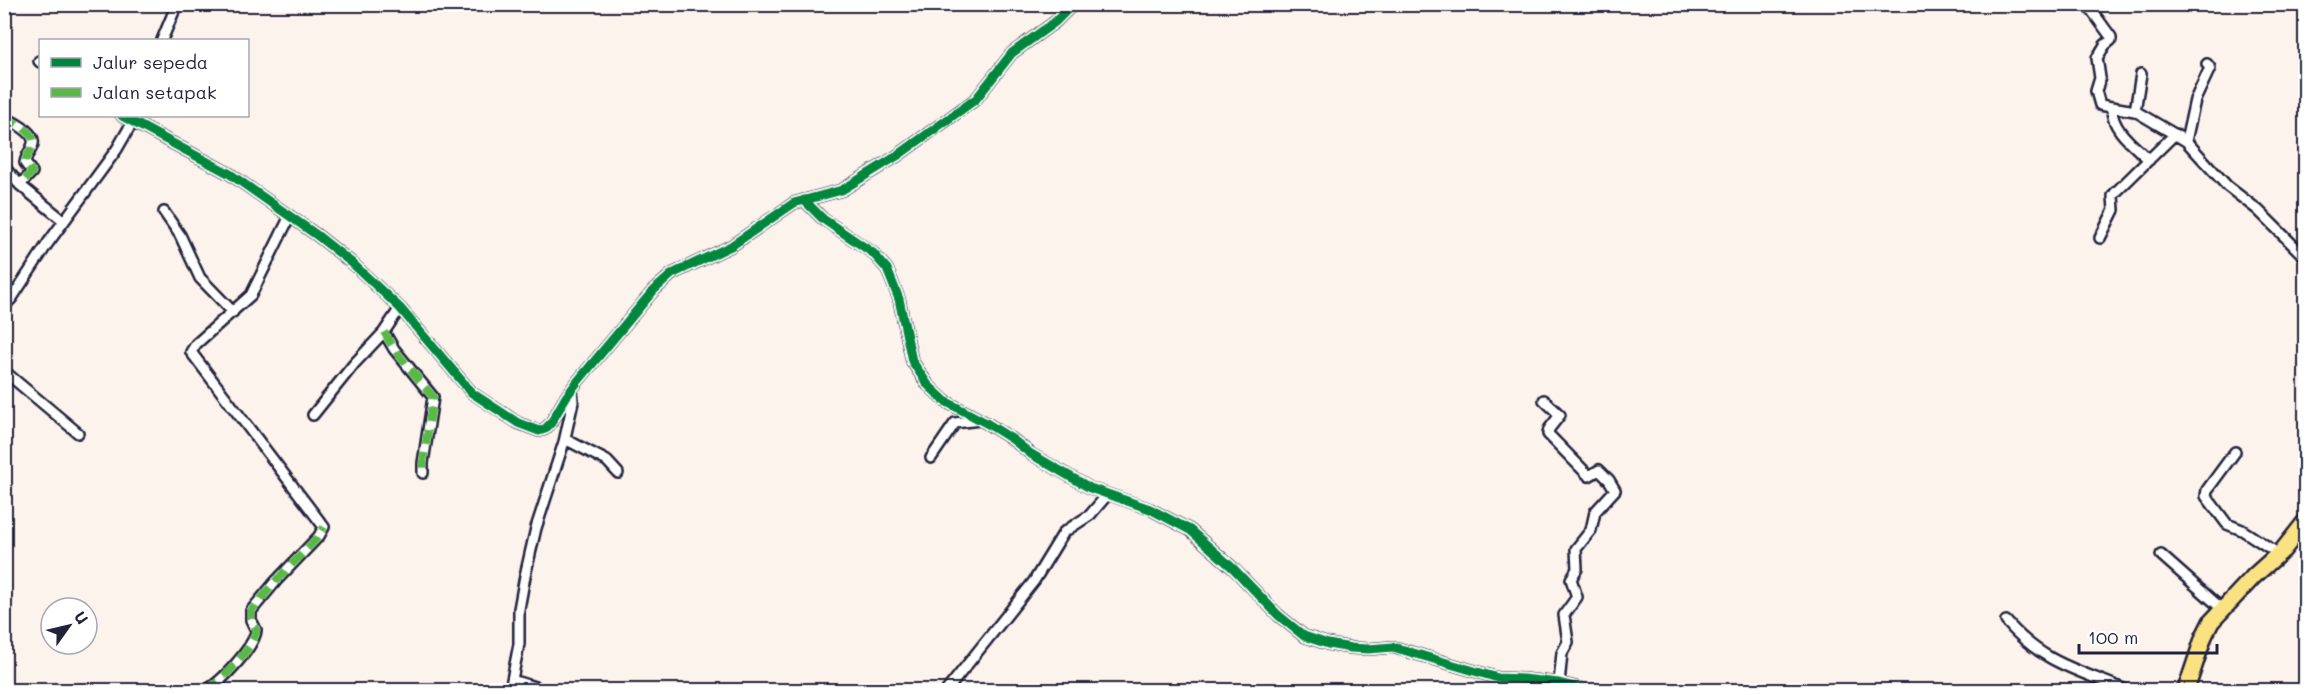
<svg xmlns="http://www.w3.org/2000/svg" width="2310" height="695" font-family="Mali,sans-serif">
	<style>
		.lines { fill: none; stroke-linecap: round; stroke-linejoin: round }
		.minor-casing { stroke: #22223b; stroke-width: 14 }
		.primary-casing { stroke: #22223b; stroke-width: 20 }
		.minor { stroke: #fff; stroke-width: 9 }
		.primary { stroke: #fae181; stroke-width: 15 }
		.quiet { stroke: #58b947; stroke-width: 8; stroke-dasharray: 15 8; stroke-linecap: butt }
		.cycleway-casing { stroke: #fff; stroke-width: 13 }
		.cycleway { stroke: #00873e; stroke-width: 9 }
	</style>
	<rect width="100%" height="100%" fill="#fcf3ec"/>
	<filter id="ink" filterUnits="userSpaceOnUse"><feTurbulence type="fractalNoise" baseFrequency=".0167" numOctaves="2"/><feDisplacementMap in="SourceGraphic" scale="12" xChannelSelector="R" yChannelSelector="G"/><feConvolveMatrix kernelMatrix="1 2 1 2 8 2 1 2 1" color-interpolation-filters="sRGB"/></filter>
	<g filter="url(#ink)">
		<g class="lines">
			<defs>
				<path id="minor" d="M2087,4L2111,37V40L2105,45L2097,58L2100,78L2096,91L2100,105L2135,111L2186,141L2227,186L2258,210L2306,258
					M162,40L177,4
					M39,61L40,62
					M2112,108C2111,130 2135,146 2149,160
					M2135,111L2141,74
					M122,116L230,174L318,236L352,263L400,308L472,393L518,423L539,431L545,429L551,423L566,397L578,381L653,291L672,274L731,246L794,203L842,190L897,156L976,99L1012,53L1055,22L1073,4
					M4,117C13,122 36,132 33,144C31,151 26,155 25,163L32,172L20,185
					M2186,141L2195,100L2210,68L2207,64
					M4,167L20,185L64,221
					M804,200L823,219L873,253L887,269L899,299L912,361L928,385L945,401L988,424L1012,439L1031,454L1090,488L1150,509L1190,530L1234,569L1278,615L1304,636L1328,644L1351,648L1368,649L1393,647L1498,678L1523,679L1559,683L1586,690
					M164,212L180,235L200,278L233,312
					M2100,238L2114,210L2113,196L2115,193L2175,134
					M4,306L12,298L48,243L117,149L136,116
					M384,332L394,349L433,397L423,463V473
					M4,371L78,433
					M1544,400L1560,415L1549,429L1548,434L1589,476L1599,470L1609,480L1615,490L1595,512L1591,530L1576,549L1577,569L1571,579L1577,597L1564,615L1568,642L1562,653L1559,683
					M313,415L354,364L384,332L400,308
					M565,439L607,461L618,473
					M2235,452L2207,490L2206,496L2227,524L2242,530L2279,554
					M931,458L955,423L980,420
					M2161,555L2222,609
					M2006,621C2042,663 2078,670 2126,690
					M512,680L544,690
					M206,690C221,683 255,646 256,630L251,620V611L276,581L319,536L324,527L191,352L196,344L251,295L290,216
					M510,690L519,644V609L525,576L536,528L564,442L573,402L572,390
					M947,690L1034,581L1064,532L1090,515L1107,495"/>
				<path id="primary" d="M2186,690L2204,636L2211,622L2254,576L2283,550L2306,521"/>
			</defs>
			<use href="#minor" class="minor-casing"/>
			<use href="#primary" class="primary-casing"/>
			<use href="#minor" class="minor"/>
			<use href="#primary" class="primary"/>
			<path class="quiet" d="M4,117C13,122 36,132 33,144C31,151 26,155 25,163L32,172L20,185
				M384,332L394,349L433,397L423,463V473
				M206,690C221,683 255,646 256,630L251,620V611L276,581L319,536L324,527"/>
			<defs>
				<path id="cycleway" d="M122,116L230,174L318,236L352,263L400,308L472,393L518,423L539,431L545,429L551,423L566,397L578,381L653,291L672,274L731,246L794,203L842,190L897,156L976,99L1012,53L1055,22L1073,4
					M804,200L823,219L873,253L887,269L899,299L912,361L928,385L945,401L988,424L1012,439L1031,454L1090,488L1150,509L1190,530L1234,569L1278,615L1304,636L1328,644L1351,648L1368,649L1393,647L1498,678L1523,679L1559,683L1586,690"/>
			</defs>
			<use href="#cycleway" class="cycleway-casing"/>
			<use href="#cycleway" class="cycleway"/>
		</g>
	</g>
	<rect width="2310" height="695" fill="none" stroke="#fff" stroke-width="24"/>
	<rect x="12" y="12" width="2286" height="671" fill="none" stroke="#22223b" stroke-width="2" filter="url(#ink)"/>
	<rect x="39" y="39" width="210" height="78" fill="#ffffff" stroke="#a7a7b1" stroke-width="1.5"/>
	<rect x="51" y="58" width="30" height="9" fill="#00873e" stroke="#a7a7b1" stroke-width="1.5"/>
	<text x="93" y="69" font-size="18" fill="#22223b">Jalur sepeda</text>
	<rect x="51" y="88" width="30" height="9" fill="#58b947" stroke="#a7a7b1" stroke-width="1.5"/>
	<text x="93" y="99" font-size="18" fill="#22223b">Jalan setapak</text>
	<g transform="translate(69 626) rotate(56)"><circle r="28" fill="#ffffff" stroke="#a7a7b1" stroke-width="1.5"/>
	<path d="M0-4.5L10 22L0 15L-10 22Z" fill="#22223b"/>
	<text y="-9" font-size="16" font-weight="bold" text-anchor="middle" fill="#22223b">U</text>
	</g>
	<path d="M2079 644v9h138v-9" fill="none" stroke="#22223b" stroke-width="3"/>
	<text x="2088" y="644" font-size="18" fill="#22223b" stroke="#ffffff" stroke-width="4.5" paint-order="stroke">100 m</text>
</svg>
